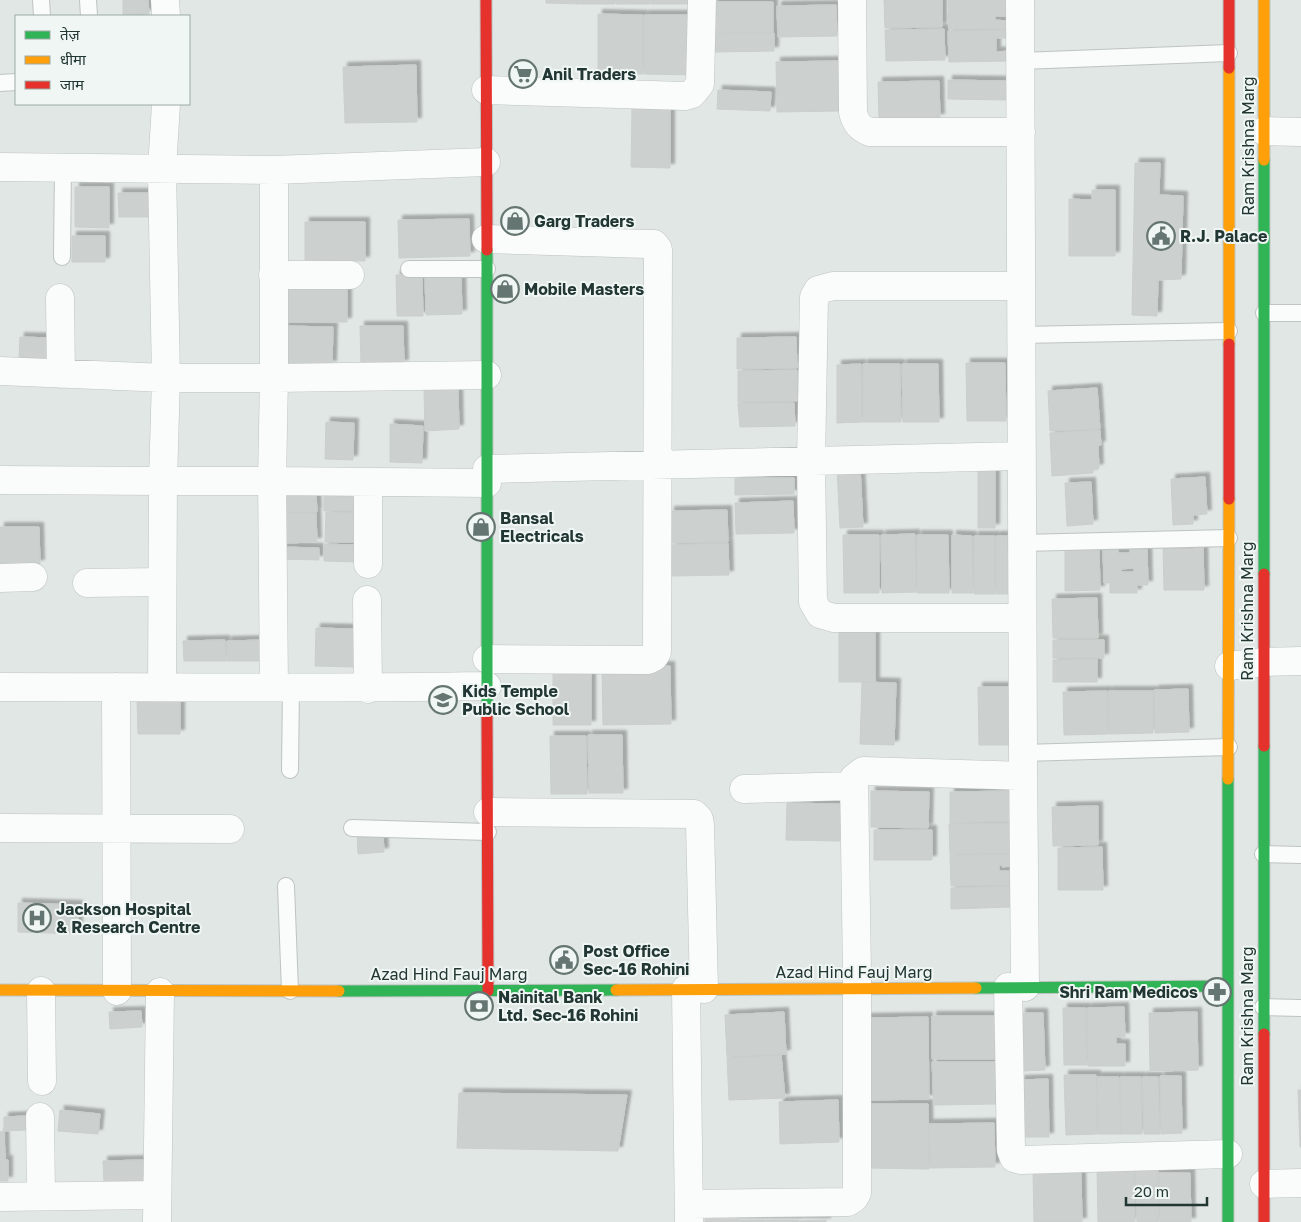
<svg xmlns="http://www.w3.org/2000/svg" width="1301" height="1222" font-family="'Golos Text','Noto Sans Devanagari',sans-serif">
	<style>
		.building { fill: #ccd0cf; stroke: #cacfcd; fill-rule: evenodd; filter: url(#shadow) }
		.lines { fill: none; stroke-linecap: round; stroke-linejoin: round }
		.lane-casing { stroke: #bec4c1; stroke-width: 18 }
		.street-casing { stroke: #bec4c1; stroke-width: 29 }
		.fast-casing { stroke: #bec4c2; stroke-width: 13 }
		.slow-casing { stroke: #bec4c2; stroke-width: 13 }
		.jam-casing { stroke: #bec4c2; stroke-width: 13 }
		.lane { stroke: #fafbfb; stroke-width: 16 }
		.street { stroke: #fafbfb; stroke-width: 28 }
		.fast { stroke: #30b455; stroke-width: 11 }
		.slow { stroke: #ff9f0a; stroke-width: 11 }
		.jam { stroke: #e5322d; stroke-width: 11 }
		.labels { text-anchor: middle; stroke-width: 4; stroke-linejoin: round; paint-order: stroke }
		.poi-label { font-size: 16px; font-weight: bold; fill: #223733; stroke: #eff6f3; text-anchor: start }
		.street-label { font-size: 16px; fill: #223733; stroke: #eff6f3 }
	</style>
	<defs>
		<filter id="shadow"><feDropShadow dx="4.5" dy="-4.5" stdDeviation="1" flood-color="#0004"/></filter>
	</defs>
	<rect width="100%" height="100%" fill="#e1e7e4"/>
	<path class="building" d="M123,0H148L149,14L123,15Z
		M546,0H580V4L546,3Z
		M581,0H615V4H581Z
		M616,0H650V4H616Z
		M651,0H695V4H651Z
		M884,0H942V27L885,28Z
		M948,0H1007V16H995V20L1008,21V29H949Z
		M713,2H773V33H714Z
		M836,5L837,36L778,37L777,6Z
		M598,14L643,15V74L598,73Z
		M644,15H693V75L644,74Z
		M944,29L945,60L886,61L885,30Z
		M1008,30L1009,38H996V52L1009,51V61L949,62L948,31Z
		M774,33V51L715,52L714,34Z
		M838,61L839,111L777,112L776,62Z
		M416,65L417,122L345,123L343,67Z
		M948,80L1007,81L1006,100L948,99Z
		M939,81L940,118H879L878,82Z
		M718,90L771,92L770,111L717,109Z
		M632,108H670V168L631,167Z
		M1135,163H1160L1159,195L1183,196L1181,279L1158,280L1157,316L1132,315Z
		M75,187H109V228L75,227Z
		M1092,190H1115V256H1069V199L1092,200Z
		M118,193H151V217H119Z
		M469,219L470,256L399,258L398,220Z
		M305,222H365V261L305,260Z
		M72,236H105V262H72Z
		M461,274L462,314L426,315L425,275Z
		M396,275H422L423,316H397Z
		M284,283H347V322H284Z
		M284,326L333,327L332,365L283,364Z
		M360,326H403L404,364L361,365Z
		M20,337L53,338V358H19Z
		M796,337L797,368L737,369V338Z
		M966,363H1005L1006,421H967Z
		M861,364L862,422L837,423V365Z
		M863,364H900L901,422H863Z
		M902,364H938L939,422H903Z
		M797,370V401L738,402V371Z
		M1097,388L1100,429L1050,431L1048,391Z
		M458,389L459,429L425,431L424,390Z
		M738,403H794L795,426L740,427Z
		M326,422L354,423L353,460L325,459Z
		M390,424L423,426L422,463L390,462Z
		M1100,430L1101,445L1098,446L1099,468L1093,469V473L1052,476L1050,433Z
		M860,467L863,527L840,528L837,468Z
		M978,468H995V528H978Z
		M1205,477L1207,514L1193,515V524L1173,525L1171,479Z
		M735,478H794V494L735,495Z
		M1091,482L1093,524L1067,526L1065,483Z
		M316,493L317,512H280V494Z
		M324,494H356V511H324Z
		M793,501L794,533L736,534L735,503Z
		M727,510L728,542L670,543V511Z
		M326,512L356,513V542H325Z
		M279,513H316L317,542L281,543Z
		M0,527H39L40,564L0,565Z
		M915,534L916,592L882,593L881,535Z
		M843,535H879V593H844Z
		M917,535H948L949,593H917Z
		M952,535L972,536L973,593H952Z
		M974,536H995V594H974Z
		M996,536H1015V594H996Z
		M728,543L729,575L672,576L671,545Z
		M324,544L355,545V562L324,561Z
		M1194,544H1203L1204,590H1164L1163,545H1172V549H1194Z
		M1065,546H1099L1100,590L1065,591Z
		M281,547L319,548V560L280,559Z
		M1147,547L1148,585H1137V593H1110V583H1104L1103,548H1118V553H1130V548ZM1134,568V572H1122L1121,569Z
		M1097,598L1098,638H1053L1052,599Z
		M839,626H875V682H839Z
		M316,628L355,629L354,667L315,666Z
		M225,640L226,661H184L183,641Z
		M265,640V661H227V641Z
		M1053,640H1104V658H1053Z
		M1097,659V682H1053V660Z
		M670,666L671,724L603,725L602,667Z
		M553,667H591V725H553Z
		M862,682L896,683L894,745L860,744Z
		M978,687H1014V745H979Z
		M1188,689L1189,732L1155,733L1154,690Z
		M1107,691L1108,734L1064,735L1063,692Z
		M1108,691H1153V733L1109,734Z
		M180,701V734H138L137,702Z
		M588,735H622L623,793H589Z
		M550,736H586L587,794H551Z
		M871,791L929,792L928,828L871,827Z
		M1009,791L1010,821L950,823V792Z
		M787,803L841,804L840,841L786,840Z
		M1098,806V845L1053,846L1052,807Z
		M1009,823L1010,853L950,854L949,824Z
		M874,830H932V860H874Z
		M383,833L384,852L358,854L357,835Z
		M1102,847L1103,890H1058V848Z
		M1010,854V866L1002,867V865H999V871H1010L1011,885L951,886L950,855Z
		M1011,886L1012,907L951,909V888Z
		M18,903L78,905V934L18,932Z
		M1124,1007L1125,1037H1116V1044H1125V1066H1088L1087,1008Z
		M1063,1008H1086L1087,1065H1064Z
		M141,1011L142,1027L110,1029L109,1012Z
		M784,1012L786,1054L727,1057L725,1015Z
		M1197,1012L1198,1070L1150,1071L1149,1013Z
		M1021,1013H1043L1045,1070L1022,1071Z
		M932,1016H995V1059H932Z
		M928,1017L929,1099L868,1100L866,1018Z
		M781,1055L785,1098L729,1100L727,1058Z
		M932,1062H995L996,1104L934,1105Z
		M1064,1075H1096L1097,1134L1066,1135Z
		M1160,1076H1181L1182,1133L1161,1134Z
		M1097,1077H1119L1121,1134H1098Z
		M1120,1077H1141L1142,1134H1121Z
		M1142,1077H1158L1160,1134H1144Z
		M1048,1079L1049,1137H1022L1020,1080Z
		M1298,1090H1301V1147H1300Z
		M459,1093L627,1095L618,1151L457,1148Z
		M838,1100L839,1142L780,1144L779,1102Z
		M865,1104H928L929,1169L866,1168Z
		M60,1110L100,1114L98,1134L58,1131Z
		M26,1116V1130L4,1131V1117Z
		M994,1123L995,1167L930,1168L929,1124Z
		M4,1131L5,1159H0V1132Z
		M0,1160H8V1181H0Z
		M143,1160V1181L104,1182L103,1161Z
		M1134,1168L1135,1222H1098L1097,1169Z
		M1135,1168H1158L1159,1222H1137Z
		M1081,1173L1082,1222H1034L1033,1174Z
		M1159,1173H1190L1191,1222H1160Z
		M705,1219H739V1222H705Z
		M740,1220H765V1222H740Z
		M766,1220H799V1222H766Z
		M826,1220V1222H800V1221Z"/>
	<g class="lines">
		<defs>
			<path id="lane" d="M41,0L42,16
				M88,0L89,16
				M1021,61L1229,53
				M0,83L16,82
				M62,257L63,167
				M409,269H487
				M1264,313H1301
				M1021,335L1229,331
				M1022,543L1229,538
				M1023,753L1229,747
				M290,770L291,687
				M352,828L488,832
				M1263,854L1301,855
				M286,886L290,991
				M1263,1007L1301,1008"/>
			<path id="street" d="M165,0L166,16
				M852,0L853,112C855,122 859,128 870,132H1021
				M1020,0L1023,753L1025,987
				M486,90L685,96L692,94L700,84L702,0
				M1264,131L1301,132
				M0,167L274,170L486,162
				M274,170V378L487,375
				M486,239L647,244H654L658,249L657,652L654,657L648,660L487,659
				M273,275H350
				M1021,286H833L818,290L814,297L811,461L813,602L820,614L834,618H1022
				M60,298L61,374
				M0,371L166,378L162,169L166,104
				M166,378H274L272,481H163Z
				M487,469L1022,456
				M0,480L163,481L162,687
				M368,482V564
				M0,578L33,577
				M87,583L162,582
				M367,600L368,689
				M1229,666L1264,662L1301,661
				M0,687C162,687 325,689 487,686
				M116,687L117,991
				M274,687L272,481L487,483
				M744,789L853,786
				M488,812L694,814L699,819L700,825L704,989
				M0,828L230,829
				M1008,987L1011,1150L1014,1158L1021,1160L1228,1154
				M686,989L689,1222
				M41,991L42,1081
				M40,1117L41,1196
				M1264,1184L1301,1183
				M0,1197L156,1195
				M689,1204L848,1202L854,1198L857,1193V974L854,778L863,771L1023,776
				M157,1222L160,992"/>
			<path id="fast" d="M1264,160V574
				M487,250V715
				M1264,746V1034
				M976,988L1228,986
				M339,991L616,990
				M1228,1222V779"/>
			<path id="slow" d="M1264,0V160
				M1229,344V68
				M1228,779L1229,499
				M0,990L339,991
				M616,990L976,988"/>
			<path id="jam" d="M486,0L487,250
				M1229,68V0
				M1229,499V344
				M1264,574V746
				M487,715L488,991
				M1264,1034V1222"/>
		</defs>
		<use href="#lane" class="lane-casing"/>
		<use href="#street" class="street-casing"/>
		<use href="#fast" class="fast-casing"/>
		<use href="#slow" class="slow-casing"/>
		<use href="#jam" class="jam-casing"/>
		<use href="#lane" class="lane"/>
		<use href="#street" class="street"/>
		<use href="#fast" class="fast"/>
		<use href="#slow" class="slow"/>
		<use href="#jam" class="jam"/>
	</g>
	<defs>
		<symbol id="supermarket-ring" viewBox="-11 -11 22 22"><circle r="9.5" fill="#eff6f3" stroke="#657571" stroke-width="1.5"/><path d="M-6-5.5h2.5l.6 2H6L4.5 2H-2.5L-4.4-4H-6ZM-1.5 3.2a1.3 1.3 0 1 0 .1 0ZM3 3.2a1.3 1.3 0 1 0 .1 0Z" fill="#657571"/></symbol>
		<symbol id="shop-ring" viewBox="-11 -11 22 22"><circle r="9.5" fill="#eff6f3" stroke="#657571" stroke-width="1.5"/><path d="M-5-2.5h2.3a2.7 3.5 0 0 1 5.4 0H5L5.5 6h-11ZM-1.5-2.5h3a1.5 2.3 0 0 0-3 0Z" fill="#657571"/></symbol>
		<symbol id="civic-ring" viewBox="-11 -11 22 22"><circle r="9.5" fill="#eff6f3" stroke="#657571" stroke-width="1.5"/><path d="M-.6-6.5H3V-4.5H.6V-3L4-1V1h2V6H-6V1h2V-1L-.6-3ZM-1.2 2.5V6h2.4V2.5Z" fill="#657571"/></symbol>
		<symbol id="school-ring" viewBox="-11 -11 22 22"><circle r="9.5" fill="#eff6f3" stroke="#657571" stroke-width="1.5"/><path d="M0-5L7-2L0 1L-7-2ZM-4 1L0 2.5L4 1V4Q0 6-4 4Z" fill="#657571"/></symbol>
		<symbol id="hospital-ring" viewBox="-11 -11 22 22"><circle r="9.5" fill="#eff6f3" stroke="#657571" stroke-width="1.5"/><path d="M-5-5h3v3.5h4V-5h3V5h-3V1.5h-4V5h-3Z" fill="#657571"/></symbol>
		<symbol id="pharmacy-ring" viewBox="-11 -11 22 22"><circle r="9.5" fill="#eff6f3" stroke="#657571" stroke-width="1.5"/><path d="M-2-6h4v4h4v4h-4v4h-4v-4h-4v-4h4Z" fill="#657571"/></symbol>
		<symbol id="bank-ring" viewBox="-11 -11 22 22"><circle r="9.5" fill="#eff6f3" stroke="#657571" stroke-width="1.5"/><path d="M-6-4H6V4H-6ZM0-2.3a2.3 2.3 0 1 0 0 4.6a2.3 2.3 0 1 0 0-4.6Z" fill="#657571"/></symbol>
	</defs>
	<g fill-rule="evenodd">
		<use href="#supermarket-ring" x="507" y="58" width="32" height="32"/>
		<use href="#shop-ring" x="499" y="205" width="32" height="32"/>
		<use href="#civic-ring" x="1145" y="220" width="32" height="32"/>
		<use href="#shop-ring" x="489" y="273" width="32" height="32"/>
		<use href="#shop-ring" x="465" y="511" width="32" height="32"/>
		<use href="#school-ring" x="427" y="684" width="32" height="32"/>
		<use href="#hospital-ring" x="21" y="902" width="32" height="32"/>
		<use href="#civic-ring" x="548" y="944" width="32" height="32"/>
		<use href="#pharmacy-ring" x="1201" y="976" width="32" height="32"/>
		<use href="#bank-ring" x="463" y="990" width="32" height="32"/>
	</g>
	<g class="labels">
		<g class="poi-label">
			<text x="542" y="80">Anil Traders</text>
			<text x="534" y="227">Garg Traders</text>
			<text x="1180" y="242">R.J. Palace</text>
			<text x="524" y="295">Mobile Masters</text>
			<text x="500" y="524">Bansal<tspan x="500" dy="18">Electricals</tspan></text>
			<text x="462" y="697">Kids Temple<tspan x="462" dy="18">Public School</tspan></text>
			<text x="56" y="915">Jackson Hospital<tspan x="56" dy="18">&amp; Research Centre</tspan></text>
			<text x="583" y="957">Post Office<tspan x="583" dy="18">Sec-16 Rohini</tspan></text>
			<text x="1198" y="998" text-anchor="end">Shri Ram Medicos</text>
			<text x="498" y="1003">Nainital Bank<tspan x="498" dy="18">Ltd. Sec-16 Rohini</tspan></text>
		</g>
		<g class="street-label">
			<text transform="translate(1248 146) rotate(-90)" y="6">Ram Krishna Marg</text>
			<text transform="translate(1247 611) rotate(-90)" y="6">Ram Krishna Marg</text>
			<text x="854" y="978">Azad Hind Fauj Marg</text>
			<text x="449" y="980">Azad Hind Fauj Marg</text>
			<text transform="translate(1247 1016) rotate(-90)" y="6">Ram Krishna Marg</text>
		</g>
	</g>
	<rect x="15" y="15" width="175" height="90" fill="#eff6f3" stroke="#9daaa6"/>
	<rect x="25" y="31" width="25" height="8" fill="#30b455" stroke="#9daaa6"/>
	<text x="60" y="40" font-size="15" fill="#223733">तेज़</text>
	<rect x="25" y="56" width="25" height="8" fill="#ff9f0a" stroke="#9daaa6"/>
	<text x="60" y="65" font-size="15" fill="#223733">धीमा</text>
	<rect x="25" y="81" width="25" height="8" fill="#e5322d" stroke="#9daaa6"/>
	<text x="60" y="90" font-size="15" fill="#223733">जाम</text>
	<path d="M1126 1197v8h81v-8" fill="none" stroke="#223733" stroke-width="2.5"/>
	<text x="1134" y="1197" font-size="15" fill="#223733" stroke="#eff6f3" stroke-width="4" paint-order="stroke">20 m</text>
</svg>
